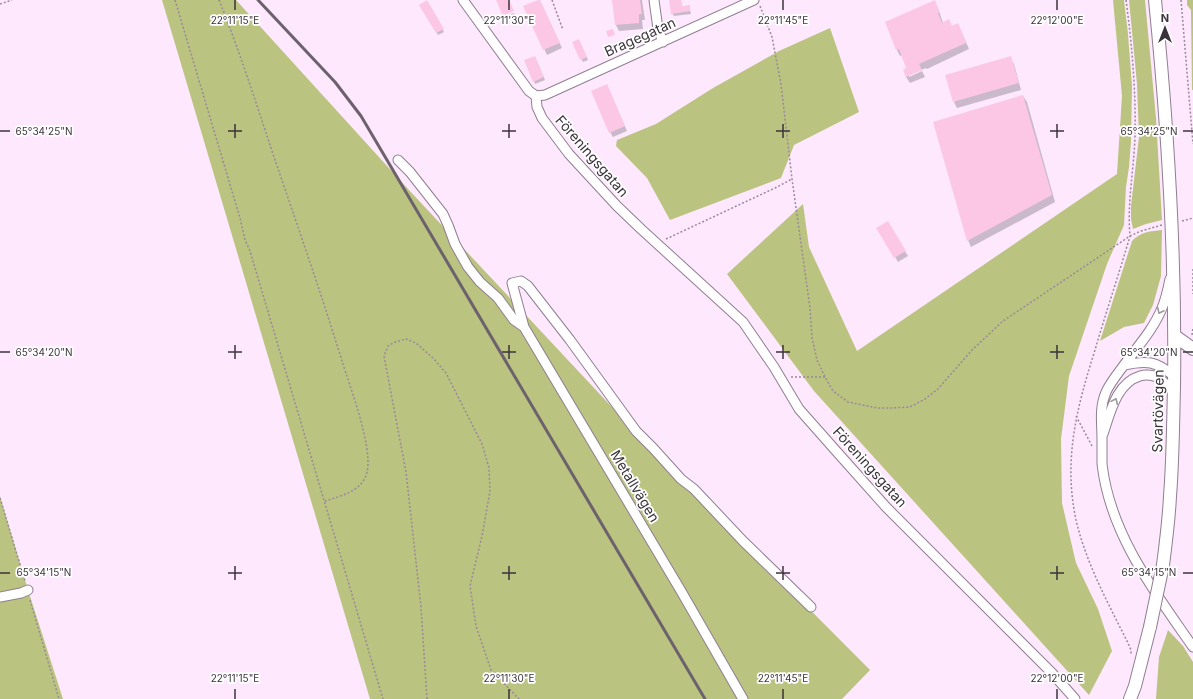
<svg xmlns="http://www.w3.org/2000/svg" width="1193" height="699" font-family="Inter,sans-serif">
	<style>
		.green { fill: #bac37f }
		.shadow { fill: #0003 }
		.building { fill: #fcc7e4 }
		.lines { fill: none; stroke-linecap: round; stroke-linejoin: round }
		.minor-casing { stroke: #907e91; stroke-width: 11 }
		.major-casing { stroke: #907e91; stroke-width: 14 }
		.path { stroke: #988a98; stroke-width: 1.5; stroke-dasharray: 2 2; stroke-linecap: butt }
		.minor { stroke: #fff; stroke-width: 9 }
		.major { stroke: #fff; stroke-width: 12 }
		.rail { stroke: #6d616d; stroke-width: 3 }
		.major-bridge-casing { stroke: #907e91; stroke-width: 14; stroke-linecap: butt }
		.major-bridge { stroke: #fff; stroke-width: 12 }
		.oneway { stroke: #9d999d }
		.ticks { fill: none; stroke: #3b333b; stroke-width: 1.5 }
		.labels { text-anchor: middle; stroke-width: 3.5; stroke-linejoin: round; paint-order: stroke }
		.street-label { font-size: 14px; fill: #3b333b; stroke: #fff }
		.ticks-label { font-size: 10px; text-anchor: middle; fill: #3b333b; stroke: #fff; stroke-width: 3.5; stroke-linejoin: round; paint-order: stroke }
	</style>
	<rect width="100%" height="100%" fill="#fde8fd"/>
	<path class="green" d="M162,0H236L408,189L667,466L870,670L842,699H370Z
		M1113,0H1124L1128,34L1132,86L1131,141L1129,167L1126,187L1124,225L1107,264L1069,376L1061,439L1062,503L1076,563L1098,609L1112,651L1089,695L814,391L727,274L803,204L809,247L857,351L1117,174L1122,96Z
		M1129,0H1145L1156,118L1162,220L1146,224L1133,229L1131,219V206L1139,137L1137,84Z
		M1187,0H1193V90H1192L1191,10L1187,5Z
		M830,28L859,112L794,145L781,178L670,220L647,178L616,146L617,140L656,124L713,88L779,51Z
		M1162,230L1161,276L1153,305L1144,323L1124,327L1100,341L1132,241C1140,232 1151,231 1162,230Z
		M0,496L28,590L63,699H0Z
		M1168,630L1183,646L1193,662V699H1156L1159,657Z"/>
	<path class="shadow" d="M612,0H642L645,20H642L643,29L619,31L616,25L613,2Z
		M670,0H681L682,7L689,6L691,14L674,16L672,13Z
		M427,2L444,32L438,35L421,5Z
		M934,2L938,8L943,23L952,26L958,24L969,49L927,69L926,68L909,75V77L922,71L925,77L910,83L906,77L907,69L902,55L900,56L897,50Z
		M542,5L562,48L547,55L525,7Z
		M514,13L515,15L506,18L505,16Z
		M573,42L580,43L588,60L583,62Z
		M1010,58L1014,64L1021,90L957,108L954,102Z
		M536,60L545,80L535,84L534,81Z
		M609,90L627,131L613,137L610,132Z
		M1023,96L1027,102L1055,202L971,247L968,240Z
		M887,222L908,256L898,262L878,228Z"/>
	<path class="building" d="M427,0L444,29L436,33L419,5Z
		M496,0H509L514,11L503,16Z
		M538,0H540L560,43L543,50L523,6Z
		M612,0H640L642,14H639V23L615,25Z
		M669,0H681L682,6L690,5V11L671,14Z
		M935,0L939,12L938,13L942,23L949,19L952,26L958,23L966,43L919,64L922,70L906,77L903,70L906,68L899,49L896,50L885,22Z
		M613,29L615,35L608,37L606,31Z
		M579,39L587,57L580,60L572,42Z
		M535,56L544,77L533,82L524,60Z
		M1011,56L1019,83L953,102L945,75Z
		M607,84L625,126L609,133L591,91Z
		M1023,95L1052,195L967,241L933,122Z
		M888,221L906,251L894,258L876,228Z"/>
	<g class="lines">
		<defs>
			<path id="minor" d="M463,0L529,91L536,96
				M654,0L658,29L663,42
				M536,96L537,107L542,118L569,154L617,206L641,229L743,322L774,367L799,409L837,452L886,507L1052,673L1075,699
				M536,96L545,95L754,0
				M398,160L410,172L443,214L448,225L455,244L468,267L480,282L498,298L514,320L524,327
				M1170,279C1168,289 1166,299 1162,308C1154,328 1139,345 1127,361C1120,371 1111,381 1106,392C1099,408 1102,423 1102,439C1102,447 1102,456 1102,464C1110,534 1154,591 1193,647
				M1124,365C1147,360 1156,361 1174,376
				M1103,434C1110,414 1116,383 1140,376C1146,374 1155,375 1160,379C1165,383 1170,388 1174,392
				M0,597L21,593L28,590
				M743,699L681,591L524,327L512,283L521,281L528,286L570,340L636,431L653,448L681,479L694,489L743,541L811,607"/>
			<path id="major" d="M1155,0C1168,129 1176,257 1174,387C1173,423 1173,459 1170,496C1169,519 1166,542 1163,565
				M1175,336L1193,349
				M1130,699L1135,686L1150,627"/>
		</defs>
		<use href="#minor" class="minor-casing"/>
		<use href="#major" class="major-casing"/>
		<path class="path" d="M175,0L240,218L245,240L250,251L383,699
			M219,0C240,52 257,106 275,160C298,227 321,293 342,361C350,387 373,447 367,472C363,491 341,496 325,501
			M552,0L563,30
			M1126,0C1132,45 1136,91 1135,136C1134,170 1127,202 1130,236C1119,274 1106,312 1095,350C1077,407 1063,459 1076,520C1086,563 1108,603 1128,643L1131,650V655
			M1181,0L1193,144
			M0,4L12,0
			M760,6L772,37L781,84L792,179L810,308L812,338L817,360L825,377L833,391L848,402L877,408H891L910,407L925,399L938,389L972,350L1003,321L1130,236L1141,231L1162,225
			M1182,221L1193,218
			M666,239L775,188L792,179
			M1193,269V294
			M1192,335L1193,327
			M791,377H825
			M1076,416L1092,446
			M0,498L25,581
			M30,600L59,699
			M427,699L421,607L406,472L384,356L388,346L395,342L406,339L416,343L434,359L446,373L482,444L489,468L490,491L482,536L470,586L476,626L491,670L519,699"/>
		<use href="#minor" class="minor"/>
		<use href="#major" class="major"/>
		<path class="rail" d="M258,0L335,82L361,116L705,699"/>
		<defs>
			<path id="major-bridge" d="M1150,627L1163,565"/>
		</defs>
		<use href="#major-bridge" class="major-bridge-casing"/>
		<use href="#major-bridge" class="major-bridge"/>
	</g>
	<defs><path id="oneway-chevron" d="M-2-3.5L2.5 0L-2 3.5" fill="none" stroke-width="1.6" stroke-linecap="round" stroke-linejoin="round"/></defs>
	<g class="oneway">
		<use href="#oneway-chevron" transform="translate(1160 311) rotate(116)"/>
		<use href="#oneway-chevron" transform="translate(1115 401) rotate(-66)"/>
	</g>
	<path class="ticks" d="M235,0V10M509,0V10M783,0V10M1057,0V10M235,124V138M509,124V138M783,124V138M1057,124V138M0,131H10M228,131H242M502,131H516M776,131H790M1050,131H1064M1183,131H1193M235,345V359M509,345V359M783,345V359M1057,345V359M0,352H10M228,352H242M502,352H516M776,352H790M1050,352H1064M1183,352H1193M235,566V580M509,566V580M783,566V580M1057,566V580M0,573H10M228,573H242M502,573H516M776,573H790M1050,573H1064M1183,573H1193M235,689V699M509,689V699M783,689V699M1057,689V699"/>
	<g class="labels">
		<g class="street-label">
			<text transform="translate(640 37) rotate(-24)" y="5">Bragegatan</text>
			<text transform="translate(592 156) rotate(49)" y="5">Föreningsgatan</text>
			<text transform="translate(1158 411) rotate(-89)" y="5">Svartövägen</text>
			<text transform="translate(870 467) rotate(48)" y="5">Föreningsgatan</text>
			<text transform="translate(635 486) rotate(59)" y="5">Metallvägen</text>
		</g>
	</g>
	<g class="ticks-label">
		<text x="235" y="24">22°11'15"E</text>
		<text x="509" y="24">22°11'30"E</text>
		<text x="783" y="24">22°11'45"E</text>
		<text x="1057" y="24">22°12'00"E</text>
		<text x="44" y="135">65°34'25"N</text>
		<text x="1149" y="135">65°34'25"N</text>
		<text x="44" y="356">65°34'20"N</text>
		<text x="1149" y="356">65°34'20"N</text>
		<text x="44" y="576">65°34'15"N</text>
		<text x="1149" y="576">65°34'15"N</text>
		<text x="235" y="682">22°11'15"E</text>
		<text x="509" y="682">22°11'30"E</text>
		<text x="783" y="682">22°11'45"E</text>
		<text x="1057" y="682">22°12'00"E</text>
	</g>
	<g transform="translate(1165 28)" stroke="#ffffff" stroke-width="3" paint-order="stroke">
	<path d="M0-3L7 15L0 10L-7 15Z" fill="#3b333b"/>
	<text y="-6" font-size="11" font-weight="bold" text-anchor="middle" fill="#3b333b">N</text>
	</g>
</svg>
